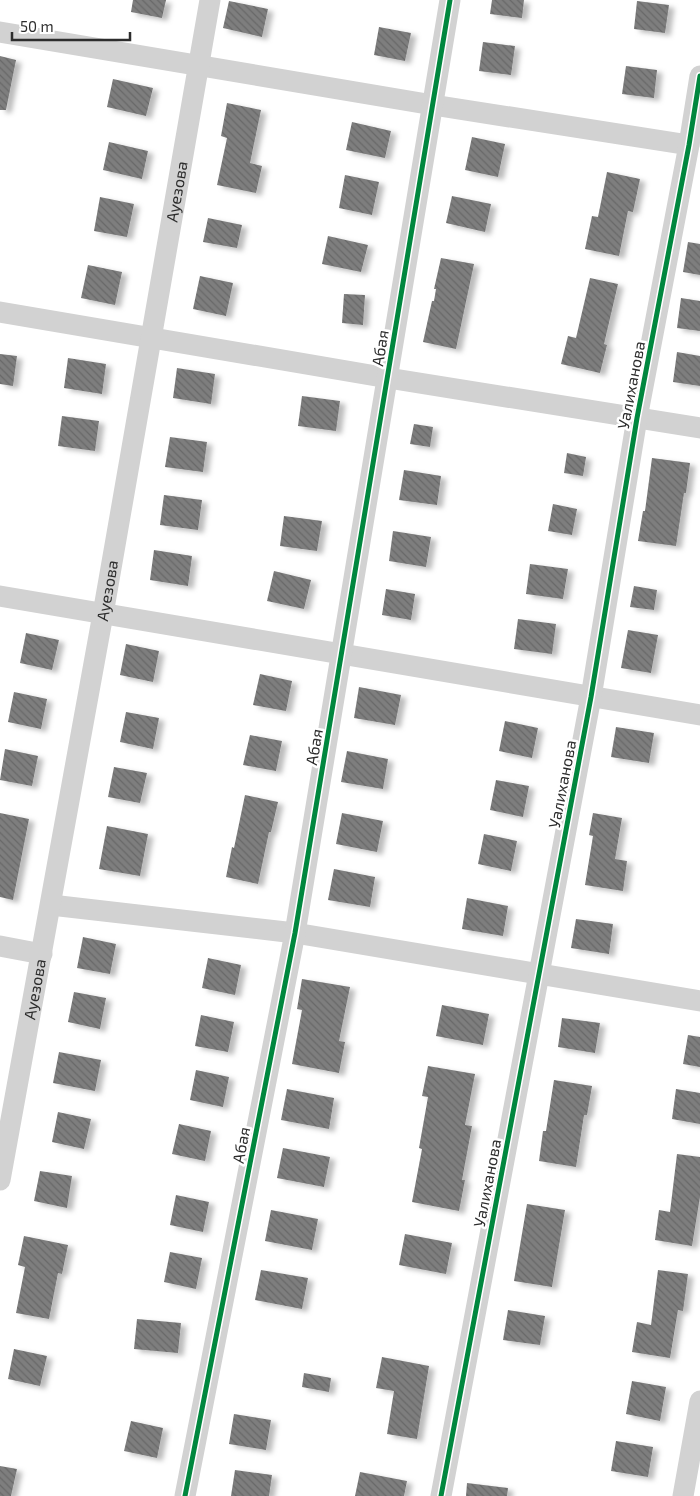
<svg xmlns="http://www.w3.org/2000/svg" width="700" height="1496" font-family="'Exo 2',sans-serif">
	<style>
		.building { fill: url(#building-back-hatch); filter: url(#shadow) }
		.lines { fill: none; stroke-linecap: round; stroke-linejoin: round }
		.minor { stroke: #d2d2d2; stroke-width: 21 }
		.cycleway-casing { stroke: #fff; stroke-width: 8 }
		.cycleway { stroke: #00873e; stroke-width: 5 }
		.labels { text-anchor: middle; stroke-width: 5; stroke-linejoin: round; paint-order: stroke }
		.street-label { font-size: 16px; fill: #2d2d2d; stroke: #fff }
	</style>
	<defs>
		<pattern id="building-back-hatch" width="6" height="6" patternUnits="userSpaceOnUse" patternTransform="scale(1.25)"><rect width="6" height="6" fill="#7e7e7e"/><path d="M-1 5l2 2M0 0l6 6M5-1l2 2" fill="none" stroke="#686868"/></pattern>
		<filter id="shadow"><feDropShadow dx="5.5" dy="3" stdDeviation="2.5" flood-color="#0004"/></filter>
	</defs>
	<rect width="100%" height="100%" fill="#fff"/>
	<path class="building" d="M133,0H166L162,18L131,12Z
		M492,0H524L522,18L490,14Z
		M229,1L268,9L262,37L223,28Z
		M637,1L669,5L665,33L634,29Z
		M379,27L411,33L405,61L374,55Z
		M483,42L515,46L511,75L479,71Z
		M0,56L16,60L6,110H0Z
		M626,66L657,70L654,98L622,94Z
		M113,79L153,88L146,116L107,107Z
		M227,103L261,110L250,163L262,166L256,193L217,185L227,138L221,136Z
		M352,122L391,131L385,158L346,150Z
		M472,137L505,144L498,177L465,170Z
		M109,142L148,151L142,179L103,170Z
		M607,172L640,179L633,212L628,211L619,256L585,249L592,216L598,217Z
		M345,175L379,182L372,215L339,208Z
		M452,196L491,204L485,232L446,223Z
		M100,197L134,204L127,237L94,231Z
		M208,218L242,225L237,248L203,242Z
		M328,236L368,245L361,272L322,264Z
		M688,242L700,244V275L683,272Z
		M441,258L474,264L456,349L423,342L432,301H434L436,289H434Z
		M88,265L122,272L115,305L81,298Z
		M200,276L233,283L226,316L193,309Z
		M590,278L618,284L604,344L607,345L600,373L561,364L568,336L576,338Z
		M344,294L365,295L363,325L342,323Z
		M681,298L700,301V331L677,328Z
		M677,352L700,356V386L673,382Z
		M0,354L17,356L13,386L0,384Z
		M68,358L106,364L102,394L64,388Z
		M177,368L215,374L211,404L173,398Z
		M302,396L340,401L336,431L298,426Z
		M62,416L99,421L95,451L58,446Z
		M414,424L433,427L430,447L410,444Z
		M170,437L207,442L203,472L165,467Z
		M567,453L586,457L583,476L564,473Z
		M652,458L690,463L686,493H684L676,546L638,541L643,511H645Z
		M404,470L441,476L437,505L399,500Z
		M164,495L202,500L198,530L160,525Z
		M553,504L577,509L572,535L548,531Z
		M284,516L322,521L317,551L280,546Z
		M393,531L431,537L426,567L389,561Z
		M154,550L192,556L188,586L150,580Z
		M530,564L568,569L563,599L526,594Z
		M274,571L311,580L304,609L267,601Z
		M634,586L657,590L654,610L630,607Z
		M386,589L415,594L411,620L382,615Z
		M518,619L556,624L552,654L514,649Z
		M628,630L658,635L651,673L621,668Z
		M26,633L59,640L52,670L20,663Z
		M126,644L159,651L153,682L120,675Z
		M260,674L292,681L286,711L253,705Z
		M359,687L401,695L395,725L354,718Z
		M14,692L47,699L41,729L8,722Z
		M126,712L159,718L153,749L120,742Z
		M505,721L538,728L532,758L499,751Z
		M616,727L654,733L649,763L611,757Z
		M250,735L282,741L276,771L243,765Z
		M5,749L38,756L32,786L0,780Z
		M347,751L388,759L383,789L341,782Z
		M114,767L147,773L140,803L108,797Z
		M496,780L529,786L523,817L490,810Z
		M245,795L278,802L271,832H269L258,884L226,877L232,847L234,848Z
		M0,813L29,819L13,900L0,897Z
		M342,813L383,821L377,852L336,844Z
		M593,813L622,818L615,859L627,861L623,891L585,885L593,836L589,835Z
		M107,826L148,834L140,876L99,869Z
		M484,834L517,841L511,871L478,864Z
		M334,869L375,877L370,907L328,900Z
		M467,898L508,906L503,936L462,929Z
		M576,919L613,924L609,954L571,948Z
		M83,937L116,944L110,974L77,968Z
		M208,958L241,965L235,995L202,988Z
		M302,979L350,987L339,1041L345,1042L339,1073L292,1064L302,1010L297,1009Z
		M74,992L106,998L100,1029L68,1022Z
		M442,1005L489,1014L483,1045L436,1036Z
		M201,1015L234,1022L228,1052L195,1046Z
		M562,1018L600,1023L595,1053L558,1047Z
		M688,1035L700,1037V1067L683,1064Z
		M59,1052L101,1060L95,1091L53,1083Z
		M428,1066L475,1074L465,1125L472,1126L462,1180H465L459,1211L412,1202L422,1149L419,1148L428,1097L422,1096Z
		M196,1070L229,1077L223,1107L190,1100Z
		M554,1080L592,1086L587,1115H584L576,1167L539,1161L543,1131H546Z
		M287,1089L334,1098L329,1129L281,1120Z
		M676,1089L700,1093V1124L672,1119Z
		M58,1112L91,1119L84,1149L52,1142Z
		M179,1124L211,1131L205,1161L172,1154Z
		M283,1148L330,1157L324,1187L277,1178Z
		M677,1154L700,1157V1197L692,1246L655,1240L659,1210L670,1212Z
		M40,1171L72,1176L67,1208L34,1201Z
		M176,1195L209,1202L203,1232L170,1225Z
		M527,1204L565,1210L552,1287L514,1281Z
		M271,1210L318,1219L312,1250L265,1241Z
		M405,1234L452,1243L446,1274L399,1265Z
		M24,1236L68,1245L62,1274L58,1273L49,1319L16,1313L25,1267L18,1265Z
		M170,1252L202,1258L196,1289L164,1282Z
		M261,1270L308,1278L302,1309L255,1300Z
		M658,1270L688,1274L683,1311L678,1310L670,1358L632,1352L637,1322L651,1325Z
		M508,1310L545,1316L540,1345L503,1340Z
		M137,1319L181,1323L178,1353L134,1349Z
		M14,1349L47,1356L40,1386L8,1379Z
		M382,1357L429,1366L417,1439L387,1434L394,1391L376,1388Z
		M304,1373L331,1378L329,1392L302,1387Z
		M632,1381L666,1387L660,1421L626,1414Z
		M234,1414L271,1420L266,1450L229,1444Z
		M131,1421L163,1428L157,1458L124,1451Z
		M616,1441L653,1447L648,1477L611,1471Z
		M0,1466L17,1469L11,1496H0Z
		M235,1470L272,1475L269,1496H231Z
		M360,1472L407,1481L404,1496H355Z
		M467,1483L508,1488L507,1496H466Z"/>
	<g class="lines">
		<g class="minor">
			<path d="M0,32L433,105L689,145"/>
			<path d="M0,312L388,378L700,428"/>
			<path d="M0,596L700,715"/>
			<path d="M51,905L295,933L700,1001"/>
			<path d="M0,946L42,954"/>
			<path id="s1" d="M0,1180L103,614L210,0"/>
			<path d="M185,1496L295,933L450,0"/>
			<path d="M441,1496L591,697L637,418L689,145L700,76"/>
			<path d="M683,1496L700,1401"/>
		</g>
		<defs>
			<path id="cycleway" d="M185,1496L295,933L450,0
				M441,1496L591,697L637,418L689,145L700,76"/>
		</defs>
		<use href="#cycleway" class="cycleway-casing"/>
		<use href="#cycleway" class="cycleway"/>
	</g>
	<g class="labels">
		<g class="street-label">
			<text dy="6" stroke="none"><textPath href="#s1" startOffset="1004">Ауезова</textPath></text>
			<text transform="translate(380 348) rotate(-81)" y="6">Абая</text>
			<text transform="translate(631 385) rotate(-79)" y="6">Уалиханова</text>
			<text dy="6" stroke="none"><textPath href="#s1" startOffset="599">Ауезова</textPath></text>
			<text transform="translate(314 747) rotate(-80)" y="6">Абая</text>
			<text transform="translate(562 784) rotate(-79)" y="6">Уалиханова</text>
			<text dy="6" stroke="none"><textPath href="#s1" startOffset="194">Ауезова</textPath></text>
			<text transform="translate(241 1145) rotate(-79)" y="6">Абая</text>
			<text transform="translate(487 1183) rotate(-79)" y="6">Уалиханова</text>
		</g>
	</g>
	<path d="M12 32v8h118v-8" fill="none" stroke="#2d2d2d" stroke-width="2.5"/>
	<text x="20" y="32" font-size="15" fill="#2d2d2d" stroke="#ffffff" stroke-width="4" paint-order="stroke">50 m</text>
</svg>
